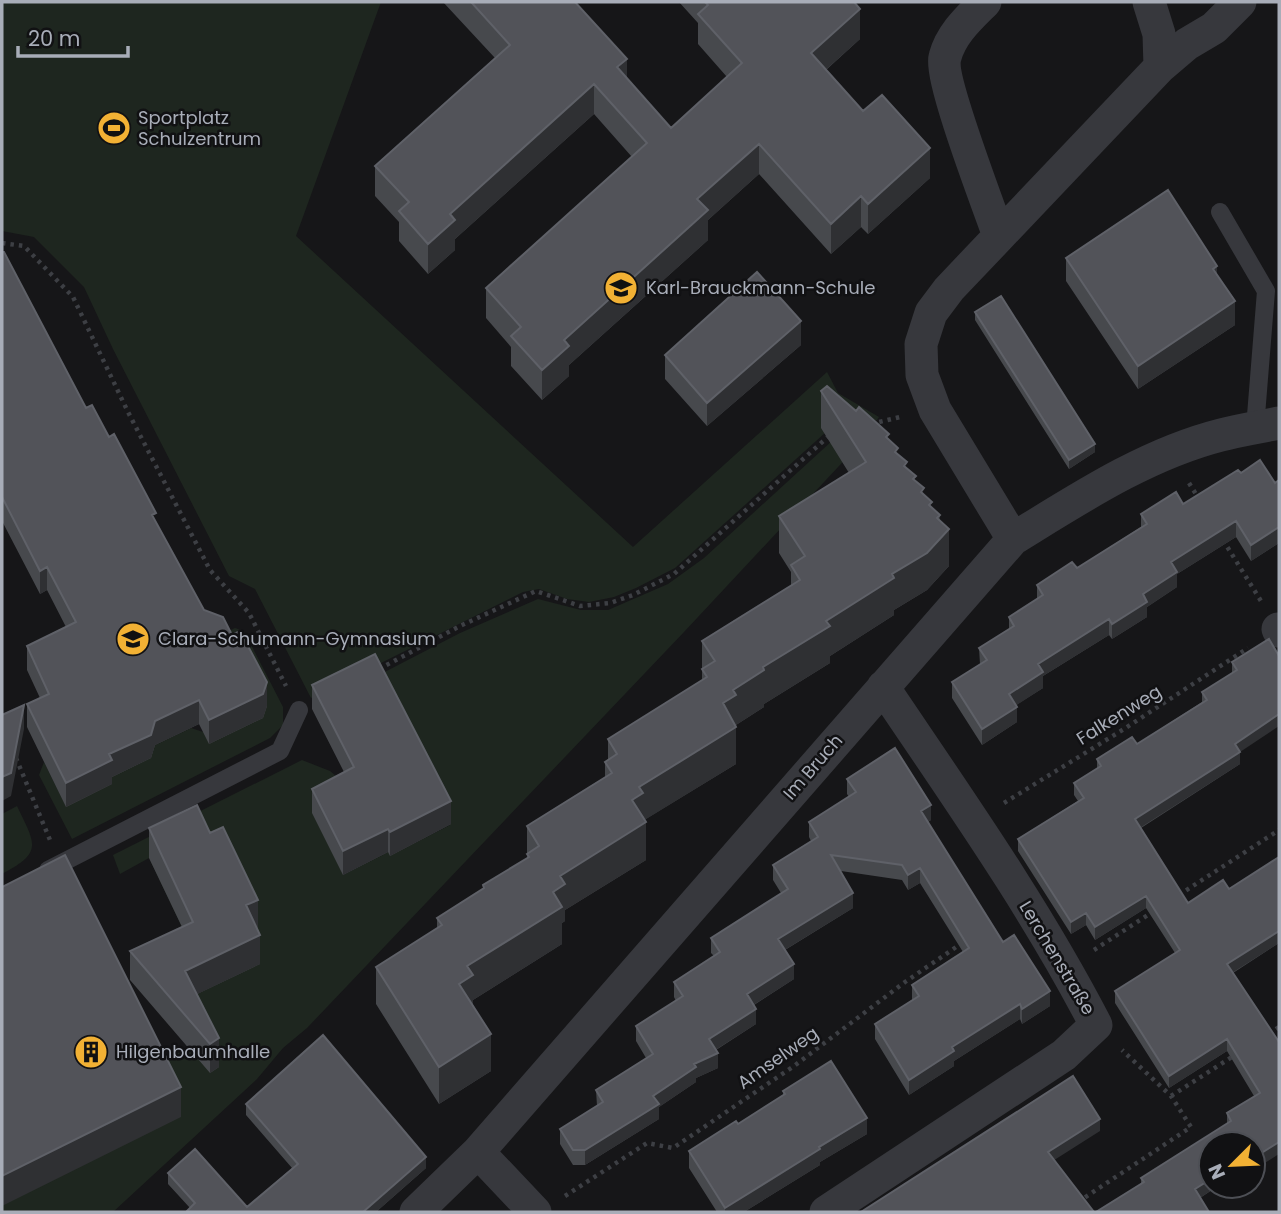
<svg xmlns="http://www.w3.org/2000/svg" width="1281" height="1214" font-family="Poppins,sans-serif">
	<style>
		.green { fill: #1e261f }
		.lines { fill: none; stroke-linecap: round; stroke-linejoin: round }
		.path { stroke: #3d3f44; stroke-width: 4.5; stroke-dasharray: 3.5 5; stroke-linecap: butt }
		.service { stroke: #37383d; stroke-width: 18 }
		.minor { stroke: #37383d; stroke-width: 33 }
		.wall { fill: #47494d }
		.shaded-wall { fill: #2f3033 }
		.building { fill: #525359; stroke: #5f6168; stroke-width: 2 }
		.labels { text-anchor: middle; stroke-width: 5; stroke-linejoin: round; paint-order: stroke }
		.poi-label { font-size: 18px; fill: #a8adb8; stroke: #111113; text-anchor: start }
		.street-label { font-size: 18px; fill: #a8adb8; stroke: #111113 }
	</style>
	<rect width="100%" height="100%" fill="#161618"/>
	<path class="green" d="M2,2H381L296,236L633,547L827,372L838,393L879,417L877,420L826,432L675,568L636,588L614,597L589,602L567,599L539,589L523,592L311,698L255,589L229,576L113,349L84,287L34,237L2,231Z
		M867,436L684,632L307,1028L283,1048L257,1079L113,1212H2V1206L154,1065L205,1040L167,963L211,988L149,858L120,874L113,855L302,760L330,771L354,791L343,875L388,852L391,855L450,825L375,677L460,633L538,599L581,610H608L668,584L704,558L833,440Z
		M235,628L244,631L283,707V725L270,738L72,839L39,775L44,762L66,806L112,784L109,778L155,745L191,728L203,732L220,635Z
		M17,806C35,844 44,852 2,874V814Z"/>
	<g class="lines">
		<path class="path" d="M2,243L24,246L73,297L128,412L210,570L249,613L286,686
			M871,424L900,417
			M1189,483L1199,499
			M1223,540L1261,601
			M379,669L460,626L536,591L580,606L610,603L633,595L674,574L829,436
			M16,758L50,840
			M1004,803L1124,729L1248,648
			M1179,895L1279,830
			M1094,950L1154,911
			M1269,1034L1279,1027
			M1171,1096L1235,1055
			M565,1196L647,1143L673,1148L794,1066L905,982L962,943
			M1078,1202L1191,1127L1171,1096L1122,1050"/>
		<path class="service" d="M1220,212L1266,291L1255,428
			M48,870L280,751L299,710"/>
		<path class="minor" d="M985,2C969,18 951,34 945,57C939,78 989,207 999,236
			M1149,2L1159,34L1160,67
			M1013,539L935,410L922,375L921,344L931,313L949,289L1160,67L1187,44L1214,28L1240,2
			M1278,629L1279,631
			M478,1152L535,1212
			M416,1212L478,1152L1013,539C1078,499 1146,454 1221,435C1240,430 1260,427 1279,423
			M826,1212L1064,1055L1096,1025C1035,907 957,797 883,687"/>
	</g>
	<path class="wall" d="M443,2H575L627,78L671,128L727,77L698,44V23L679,2H854L860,39L826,70L863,111L930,178L868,234L861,227L831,254L759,174L708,220V240L569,365V376L542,400L511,366V347L486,318V288L632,157L594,114L455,239V250L428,274L399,241V222L375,196V166L495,58Z
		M2,252L86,408L156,523L204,610L267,706L263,718L209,744L199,724L155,745L151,758L112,777V784L66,807L27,727V704L40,698L27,670V646L66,627L47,590L40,594L2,521Z
		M1066,258L1235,325L1138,389L1066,281Z
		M975,312L1095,452L1069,469L975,320Z
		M801,345L707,426L665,379V355Z
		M821,391L889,441L940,521L949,566L927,590L894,610V615L830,656V663L764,704V707L736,725V764L644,820L646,860L565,910V921L562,923V944L473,1000V1005L491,1071L439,1104L376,1004V967L437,928V918L483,889V885L527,859V826L605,777V762L608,760V739L702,680V641L791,586V572L779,553V516L849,473L821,428Z
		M1241,473L1275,483L1279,480V543L1251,561L1236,537L1177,574V587L1147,607V617L1112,639L1109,635L1043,676V688L1016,705L1017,722L982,745L952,698V682L980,664L979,648L1009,629V617L1037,599V585L1077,568L1141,527V514L1183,504Z
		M1269,639L1240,752V764L1141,828L1188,903L1229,889L1279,943L1233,973L1279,1042L1255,1169L1253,1167V1144L1211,1186H1218L1200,1198L1141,1183V1178L1227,1124V1113L1254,1096L1227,1051L1169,1088L1115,1003V991L1175,953L1146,908L1095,940L1086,925L1071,934L1018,851V839L1078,801L1074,795V783L1097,769V759L1137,744L1202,702V692L1232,673V662Z
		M312,685L451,824L390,856L388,852L343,875L312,813V789L344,772L312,709Z
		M847,779L931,820L928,822L1003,942L1050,1006L1022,1024L1020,1019L954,1061V1066L909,1095L875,1039V1024L912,1000V985L963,952L920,883L908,890L902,880L841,871L853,908L785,950L794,979L754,1005L756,1024L716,1050L718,1068L696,1078V1082L659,1107V1119L585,1165H573L560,1144V1129L597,1106L596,1090L646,1058L636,1041V1026L676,1001L674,997V982L714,956L711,953V938L781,893L773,880V865L811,841L809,837V822L849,797L847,794Z
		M149,828L258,929L260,964L197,994L219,1067L210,1073L130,980V951L182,927L149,858Z
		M783,1091L867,1134L820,1162V1165L744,1212H717L689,1168V1151L738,1124L783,1095Z
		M246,1104L426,1168L376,1212L190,1208L168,1184V1173L247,1207L292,1168L246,1115Z"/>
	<path class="shaded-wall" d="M860,9V39L811,83V53Z
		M627,59V89L617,67Z
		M594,84V114L455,239V250L428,274V244L450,214Z
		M759,144V174L708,220V240L569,365V376L542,400V370L564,340L697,199Z
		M930,148V178L868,234V204Z
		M861,196V227L831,254V224Z
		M1217,266V290L1213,269Z
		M1235,301V325L1138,389V366Z
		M801,321V345L707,426V403Z
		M1095,444V452L1069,469V460Z
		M940,515V539L949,529V566L927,590L894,610V615L830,656V663L764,704V707L736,725V764L643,821L646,822V860L565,910V921L562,923V944L473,1000V1012L459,984L467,966L553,892L560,876L632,800L639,787L723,703L733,690L826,621L892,574Z
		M1236,521V537L1177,574V587L1147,607V617L1112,639V624L1143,594L1171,562Z
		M1279,527V543L1251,561V545Z
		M47,567V590L40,594V571Z
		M1109,619V635L1043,676V688L1009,710V694L1038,664Z
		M267,682V706L263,718L209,744V720Z
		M199,700V724L155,745L151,758L112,777V784L66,807V783L109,754L155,721Z
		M24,705V729L11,796L2,801V777Z
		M1017,707V722L982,745V729Z
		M1279,714V726L1240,752V764L1135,831V819L1235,744Z
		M451,801V824L390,856V832Z
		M931,805V820L921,826V811Z
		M388,829V852L343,875V851Z
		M920,868V883L908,890V875Z
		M853,893V908L778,954V939Z
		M1146,896V908L1095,940V927Z
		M258,900V929L246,905Z
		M1086,913V925L1071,934V922Z
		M1279,931V943L1227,976V964Z
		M260,935V964L185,1000V971Z
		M794,964V979L747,1009V994Z
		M1050,991V1006L1022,1024V1009Z
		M1020,1004V1019L954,1061V1066L909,1095V1080L952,1047Z
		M756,1009V1024L709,1054V1039Z
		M491,1034V1071L439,1104V1067Z
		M219,1038V1067L210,1073V1044Z
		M1227,1039V1051L1169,1088V1076Z
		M718,1053V1068L696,1078V1082L659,1107V1119L585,1165V1150L694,1064Z
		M181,1087V1117L2,1206V1176Z
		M867,1118V1134L820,1162V1165L744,1212H725V1208Z
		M1100,1119V1131L1048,1164V1152Z
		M1279,1142V1154L1255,1169V1157Z
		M426,1157V1168L376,1212H363Z
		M1211,1179V1186H1218L1195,1201V1189Z"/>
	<path class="building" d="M471,2H575L627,59L617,67L671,128L742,63L698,14L708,5L705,2H854L860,9L811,53L863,111L882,95L930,148L868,204L861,196L831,224L759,144L697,199L708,210L564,340L569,346L542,370L511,336L521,327L486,288L647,143L594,84L450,214L455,220L428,244L399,211L409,202L375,166L510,45Z
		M1168,190L1217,266L1213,269L1235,301L1138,366L1066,258Z
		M2,252H4L86,408L92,405L109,437L114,434L156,513L152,515L204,610L223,617L232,635L240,631L267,682L263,694L209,720L199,700L155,721L151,735L109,754L112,760L66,783L27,704L49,694L27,646L76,622L47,567L40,571L2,497Z
		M757,272L801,321L707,403L665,355Z
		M1001,296L1095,444L1069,460L975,312Z
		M827,386L856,411L859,407L889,434L886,437L898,448L895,452L907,462L904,466L916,476L913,479L924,488L921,492L932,502L929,505L940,515L937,518L949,529L927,553L892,574L894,578L826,621L830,626L763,667L764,670L733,690L736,695L723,703L736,727L639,787L643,793L632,800L646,822L560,876L565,884L553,892L562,907L467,966L473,975L459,984L491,1034L439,1067L376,967L442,925L437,918L484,888L483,885L529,857L527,854L539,846L527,826L612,773L605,762L617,754L608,739L707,677L702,669L715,661L702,641L800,580L791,565L805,556L779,516L866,462L821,391Z
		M1260,460L1275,483L1279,480V527L1251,545L1236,521L1171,562L1177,572L1143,594L1147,602L1112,624L1109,619L1038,664L1043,672L1009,694L1017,707L982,729L952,682L987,660L979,648L1014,626L1009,617L1043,595L1037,585L1072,562L1077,568L1147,524L1141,514L1176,492L1183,504L1238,470L1241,473Z
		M1269,639L1279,656V714L1235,744L1240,752L1135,819L1188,903L1223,880L1229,889L1279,857V931L1227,964L1279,1042V1142L1255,1157L1253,1155V1144H1211V1179L1195,1189L1209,1212H1096L1144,1182L1141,1178L1231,1121L1227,1113L1260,1093L1227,1039L1169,1076L1115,991L1180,950L1146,896L1095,927L1086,913L1071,922L1018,839L1084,798L1074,783L1101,766L1097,759L1132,737L1137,744L1207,700L1202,692L1237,670L1232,662Z
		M375,654L451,801L390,832L388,829L343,851L312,789L354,767L312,685Z
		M24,705L11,773L2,777V715Z
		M895,748L931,805L921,811L1003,942L1014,935L1050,991L1022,1009L1020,1004L952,1047L954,1051L909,1080L875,1024L919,996L912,985L969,948L920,868L908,875L902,865L831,855L853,893L778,939L794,964L747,994L756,1009L709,1039L718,1053L694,1064L696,1067L653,1096L659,1104L585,1150H573L560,1129L603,1102L596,1090L653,1054L636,1026L683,996L674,982L720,952L711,938L788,889L773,865L818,837L809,822L856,792L847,779Z
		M197,805L210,833L223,827L258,900L246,905L260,935L185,971L219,1038L210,1044L130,951L193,922L149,828Z
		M65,855L181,1087L2,1176V887Z
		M323,1035L426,1157L363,1212H186L195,1203L168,1173L195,1149L247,1207L298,1164L246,1104Z
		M831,1061L867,1118L819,1147L820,1149L725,1208L689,1151L736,1121L738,1124L785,1094L783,1091Z
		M1073,1076L1100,1119L1048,1152L1094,1212H861Z"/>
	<defs>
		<symbol id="stadium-disc" viewBox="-11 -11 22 22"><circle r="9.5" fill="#f2b134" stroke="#111113"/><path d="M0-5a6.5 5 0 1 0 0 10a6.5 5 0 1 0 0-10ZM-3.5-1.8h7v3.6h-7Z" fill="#111"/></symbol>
		<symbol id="school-disc" viewBox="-11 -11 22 22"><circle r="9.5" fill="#f2b134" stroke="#111113"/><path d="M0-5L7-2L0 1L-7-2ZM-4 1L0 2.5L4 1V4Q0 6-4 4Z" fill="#111"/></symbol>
		<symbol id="building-disc" viewBox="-11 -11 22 22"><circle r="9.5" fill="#f2b134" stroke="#111113"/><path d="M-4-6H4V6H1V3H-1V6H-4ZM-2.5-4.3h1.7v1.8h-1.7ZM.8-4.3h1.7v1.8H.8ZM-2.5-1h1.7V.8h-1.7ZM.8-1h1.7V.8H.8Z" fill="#111"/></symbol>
	</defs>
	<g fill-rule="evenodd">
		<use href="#stadium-disc" x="95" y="109" width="38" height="38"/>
		<use href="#school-disc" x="602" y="269" width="38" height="38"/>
		<use href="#school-disc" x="114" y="620" width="38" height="38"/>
		<use href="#building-disc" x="72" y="1033" width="38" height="38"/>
	</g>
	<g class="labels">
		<g class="poi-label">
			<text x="138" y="124">Sportplatz<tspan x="138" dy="21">Schulzentrum</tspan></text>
			<text x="646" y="294">Karl-Brauckmann-Schule</text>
			<text x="158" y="645">Clara-Schumann-Gymnasium</text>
			<text x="116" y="1058">Hilgenbaumhalle</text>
		</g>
		<g class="street-label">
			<text transform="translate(1119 715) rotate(-32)" y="6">Falkenweg</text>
			<text transform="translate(813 767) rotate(-49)" y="6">Im Bruch</text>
			<text transform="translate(1057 958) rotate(59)" y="6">Lerchenstraße</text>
			<text transform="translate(778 1058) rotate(-35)" y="6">Amselweg</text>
		</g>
	</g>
	<rect width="1281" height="1214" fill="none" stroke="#a8adb8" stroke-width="7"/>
	<g transform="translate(1232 1165) rotate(246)"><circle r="33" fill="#111113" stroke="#4d4f55" stroke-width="2"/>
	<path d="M0-5L12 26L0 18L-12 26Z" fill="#f2b134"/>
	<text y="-10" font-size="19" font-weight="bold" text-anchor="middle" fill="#a8adb8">N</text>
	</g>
	<path d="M18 46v10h110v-10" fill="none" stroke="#a8adb8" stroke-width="3.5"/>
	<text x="28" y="46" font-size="21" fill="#a8adb8" stroke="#111113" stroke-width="5" paint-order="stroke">20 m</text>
</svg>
